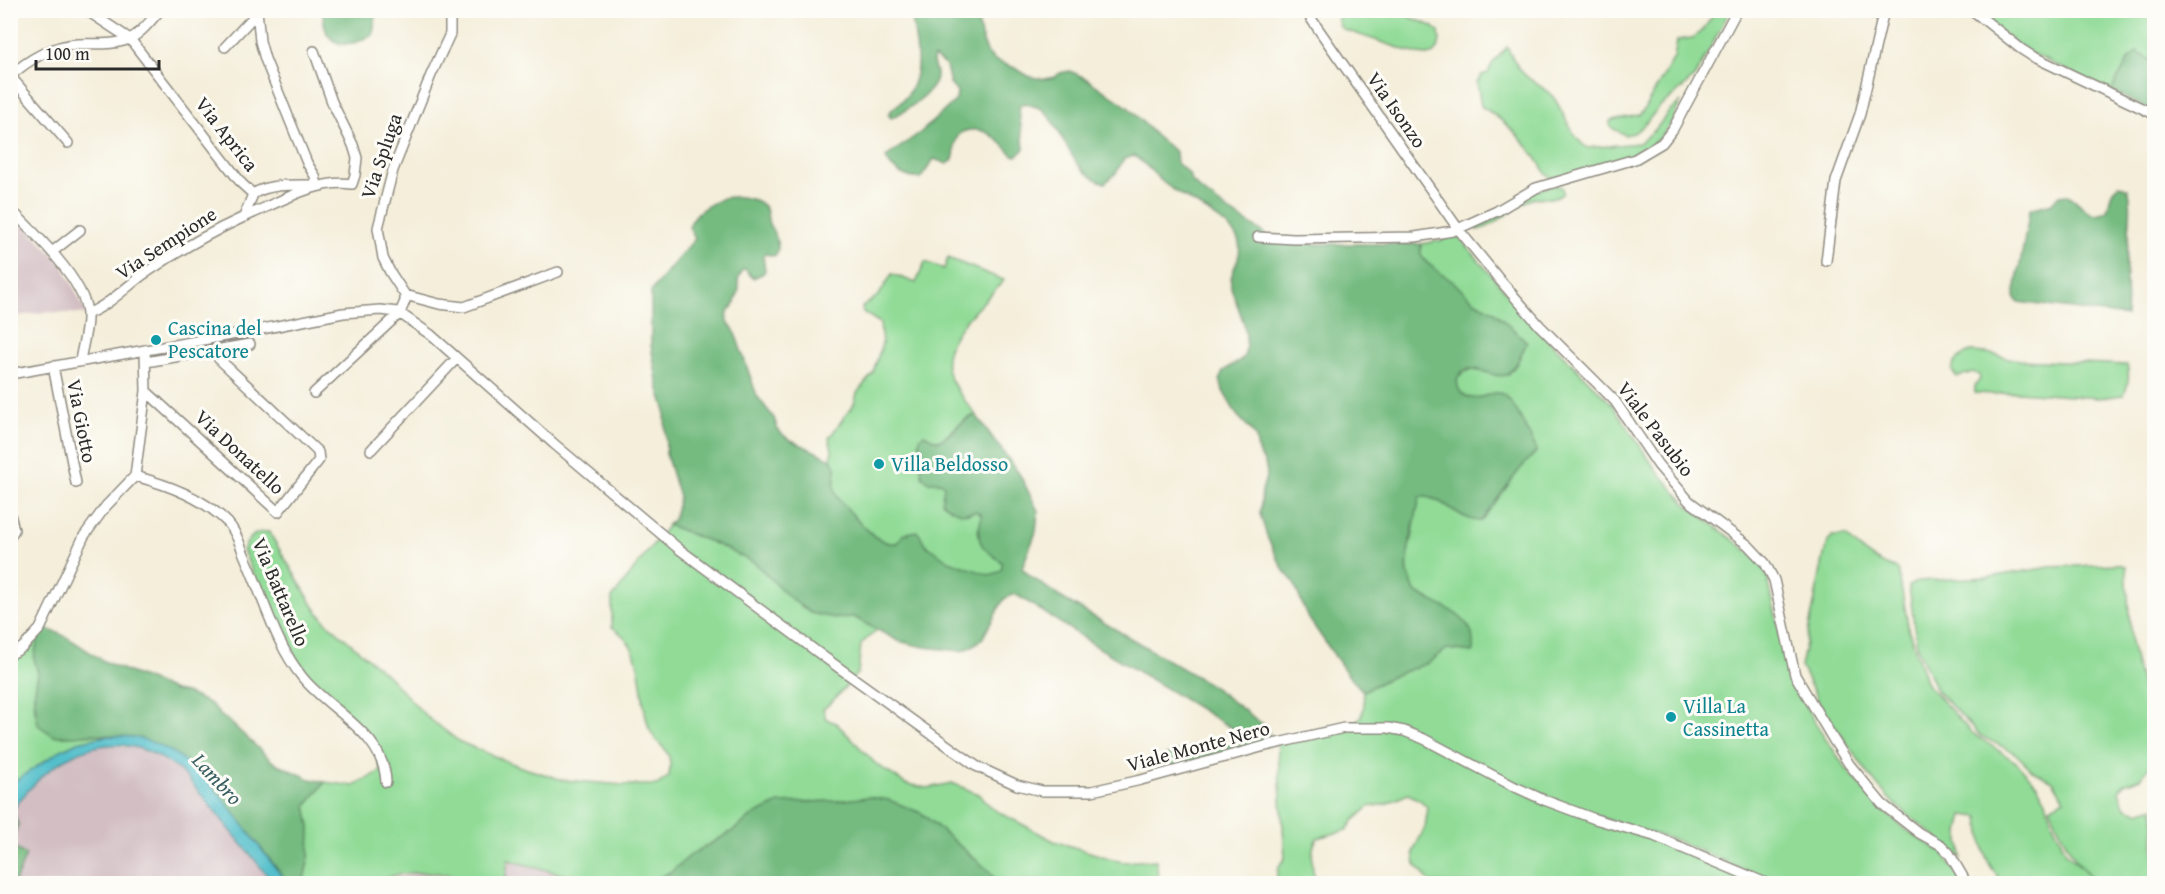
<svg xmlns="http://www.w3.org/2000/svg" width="2165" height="894" font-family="'Gentium Book Plus',serif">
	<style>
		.industrial { fill: #d2bec3 }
		.green { fill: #91db97; stroke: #5e8361; stroke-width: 1.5 }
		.forest { fill: #74bb80; stroke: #507356; stroke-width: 1.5 }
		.water { fill: #52bfcb; stroke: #3e757b; stroke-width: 1.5 }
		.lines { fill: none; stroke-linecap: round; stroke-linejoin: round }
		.minor-casing { stroke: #908c82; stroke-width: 12 }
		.minor { stroke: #fff; stroke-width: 9 }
		.culture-dot { fill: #0f9aa8; stroke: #fdfcf7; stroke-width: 2 }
		.labels { text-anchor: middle; stroke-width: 6; stroke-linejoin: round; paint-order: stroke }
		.street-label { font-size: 20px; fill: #2b2b2b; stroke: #fdfcf7 }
		.culture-label { font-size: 20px; fill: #0d838f; stroke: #fdfcf7; text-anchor: start }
		.water-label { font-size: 21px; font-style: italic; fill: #395f63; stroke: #fdfcf7 }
	</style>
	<rect width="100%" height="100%" fill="#fdfcf7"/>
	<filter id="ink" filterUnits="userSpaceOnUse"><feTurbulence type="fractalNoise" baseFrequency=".0167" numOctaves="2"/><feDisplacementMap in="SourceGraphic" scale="12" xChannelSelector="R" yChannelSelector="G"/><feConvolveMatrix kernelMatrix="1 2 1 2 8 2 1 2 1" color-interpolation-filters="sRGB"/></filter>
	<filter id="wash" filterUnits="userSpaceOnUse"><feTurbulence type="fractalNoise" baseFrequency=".008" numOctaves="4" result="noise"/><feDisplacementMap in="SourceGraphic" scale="24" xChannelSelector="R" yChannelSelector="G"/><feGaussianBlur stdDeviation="1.35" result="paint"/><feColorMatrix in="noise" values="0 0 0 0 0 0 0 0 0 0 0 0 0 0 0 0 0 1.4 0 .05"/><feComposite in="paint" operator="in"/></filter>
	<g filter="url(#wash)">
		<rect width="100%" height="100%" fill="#f4eeda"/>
		<path class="industrial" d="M10,209L62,264L87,314L45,312L11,317Z
			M101,745L139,748L151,752L182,773L258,862L273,883H14L25,855L11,846L18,824L12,810L16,803L26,790L44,774L78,751Z
			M508,860L595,883L373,884L382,879L422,873L505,883Z"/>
		<path class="green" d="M1338,11H1396L1432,26L1439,32L1440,40L1438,49L1434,53L1427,55L1417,54L1342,29L1338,22Z
			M1716,11H1730L1695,76L1676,94L1660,106L1645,124L1634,133L1625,135L1610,127V121L1612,120L1639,115L1643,111L1674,58L1677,41C1683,38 1686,39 1692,38C1702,35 1710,18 1716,11Z
			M1973,11H2154V62L2148,59H2129L2111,91L2026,51Z
			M1507,47C1512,56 1516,67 1524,74C1533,83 1546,88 1554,98C1565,114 1570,135 1587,148L1639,143L1655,130L1668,113L1681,101C1677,110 1674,119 1669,126C1645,163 1592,169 1553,180L1546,174C1531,146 1507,122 1481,106L1477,82L1482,75L1488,73L1492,64Z
			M1554,185L1562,187L1563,193C1554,203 1544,194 1532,199C1511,206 1499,226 1477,230L1475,224L1536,190Z
			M1456,233L1537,329L1612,404L1655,468L1686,504L1745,549L1762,566L1768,579L1788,672L1799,694L1818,727L1845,767L1869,796L1903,828L1943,853L1962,883H1775L1675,840L1602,818L1529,790L1492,770L1491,774L1544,800L1595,819L1654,836L1768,883H1431L1415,864L1413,852L1425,827L1428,808L1420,800L1408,794L1386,804L1369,807L1353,821L1347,830L1317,838C1310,850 1311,871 1317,883L1275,884L1279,866L1285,858L1277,739L1356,721C1366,715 1364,701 1363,691L1395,675L1428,663L1447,649L1473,652L1469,627L1454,614L1415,592L1408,574L1407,548L1412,539L1419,497C1441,494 1458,521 1481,521L1520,469L1536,452L1535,446L1514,407L1504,395C1486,389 1474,409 1458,390L1457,378C1474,360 1487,379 1508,375L1517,363L1527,342L1493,311L1474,301L1453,282L1427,263L1421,255V244L1443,240Z
			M948,258L1004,280C984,304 938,337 948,372C952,386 967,404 976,415C969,417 963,420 958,425C947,434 945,443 929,439C925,448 925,456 921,466L929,482H941L945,485V489L942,496L967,514L975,511L981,515L982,520L978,531L995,557L1002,562V569L997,573L989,575C964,569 935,560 921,537L904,534L897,543H888L875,537L858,521L837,497L834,487L836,468L831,459L832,449L829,438L854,404L857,393L873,373L882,344L880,323L863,312L862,307L879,295L892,274L916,283L925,262L944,269Z
			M1971,352L1986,353L2019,360L2127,365C2130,376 2128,384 2124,395L2098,398L2018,392L1994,394L1975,393V386L1980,379L1979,375L1973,372L1957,377L1952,371C1953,360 1961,355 1971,352Z
			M668,525L716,544L755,563L776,584L835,618L854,617L877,630L861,644L858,673C846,685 837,699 823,709L826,719L836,723L876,764L906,784L927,788L952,783L978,794L993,809L1054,841L1122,862L1156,860L1159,883H999L989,871L921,813L869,797L836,801L807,802L754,815L731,832L692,854L672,871L648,883H595L508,860L505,883C464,877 413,863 373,883H303L309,857L310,827L306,806L325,782L354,786L381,771L375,748L288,657L243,550C248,539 255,530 269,532L314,607L326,622L387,675L426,716L460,742L521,767L563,780L623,785H657L669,776C674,744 658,751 649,728C641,704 643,678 635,655C630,642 623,635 612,627V598Z
			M1832,536H1846C1861,551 1878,564 1898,569L1909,631L1927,684L1971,732L2016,762L2037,785L2046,801L2051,819L2066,852L2097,883H2003C1982,859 1983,848 1979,817L1963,815L1959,832L1962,858L1892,802L1872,779L1821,706L1801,667L1825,550Z
			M2119,564L2126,567L2131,641L2136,666L2146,702L2150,765L2141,778L2124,784L2119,791L2125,808L2139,812L2154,807V883C2141,884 2114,887 2103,883C2077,874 2059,831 2050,807L2064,799L2053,781L2033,771L2015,753L1981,736L1937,691L1917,647L1909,586L1918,581L1989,577L2050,567Z
			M40,629L34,658L38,673L34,696L35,713L54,736C72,736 89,733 106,736L78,742L63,749L11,784V663Z"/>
		<path class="forest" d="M322,11H373L375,18L373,35C359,42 339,51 328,35C324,29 324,17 322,11Z
			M911,11H976L981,36L987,52L994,60L1015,68L1030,77L1044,79L1055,77L1060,73L1070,71L1085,78L1128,107L1158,138L1176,152L1177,163L1189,174L1191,180L1202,191L1230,212L1263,232L1269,241L1310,244H1421V255L1427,263L1453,282L1474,301L1493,311L1527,342L1517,363L1507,375C1492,378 1485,369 1471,369C1451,370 1454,396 1472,398C1483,400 1493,388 1504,395C1515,402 1528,434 1535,446L1536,452L1520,469L1481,521C1458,521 1442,494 1420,497C1416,518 1404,555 1408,574C1410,580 1413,585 1415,592C1432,603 1459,609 1470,629C1474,635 1473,645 1473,652L1447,649L1428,663L1395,675L1363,691L1348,675L1307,616L1293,581L1284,571L1268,539L1260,514L1262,491L1267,473L1265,463L1258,452L1256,438L1251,430L1237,415L1223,391L1220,379L1223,371L1244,358C1251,333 1240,313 1232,291C1226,273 1243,261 1239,243C1235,223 1181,197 1165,184C1154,175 1146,163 1134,156L1124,159L1116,173L1105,183C1073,174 1066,138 1048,115L1042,109L1025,103L1020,105C1017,113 1024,138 1024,149L1017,156L1013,155C999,141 987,125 965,131C960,132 958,135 956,140C952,150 959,158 947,164L934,159L921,178C908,180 889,169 886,157L921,132L956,100L957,92L950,84L946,66L934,57C931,64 936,68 936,75C937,92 904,112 891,118L888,114C894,106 903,102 908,94C925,68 914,38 911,11Z
			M2137,52L2154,62V111L2111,91L2129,59Z
			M2119,185L2128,189C2134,202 2127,247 2126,264C2125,282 2128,299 2126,316L2018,302L2014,297L2030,209L2052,203L2058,196L2068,195C2082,202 2088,222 2107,210L2114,190Z
			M723,198C736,196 762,196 767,212C768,217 767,221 770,226C775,235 780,242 777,253L774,256L766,254L763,256L765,271L762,274L753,278L745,269L742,270L738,280L739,289L734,305L728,311L727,321L734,330L757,396L774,418L778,430L787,438L831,459L836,468L834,486L837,497L858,521L875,537L888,543H897L904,534L917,531L927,546L949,561L989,575L997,573L1002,569V562C990,553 977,547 979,530C979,524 982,521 981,514L975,511C962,516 952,511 942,502L944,485L940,482H929L922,476L921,466L925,457L919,443L920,438L924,434L937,441C953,437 956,422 976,415L1020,475L1038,511L1036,532L1022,568L1029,575L1060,597L1209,684L1265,726L1275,744L1165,769L1164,760L1165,756C1190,746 1213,738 1239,745L1243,743V738L1233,729L1101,649L1020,597L1014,594L1004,599L982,639L971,647L961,651L924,647L898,641L854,617L835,618L810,613L789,597L755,563L716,544L668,525L674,518L679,497L666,454L665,408L658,386L651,345V292C653,288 689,245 695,239L689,227C694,211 709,205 723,198Z
			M40,629C66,630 84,651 106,662C128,673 152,680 174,691L186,693L211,704L220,715L230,722L273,762L310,779L325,782L306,806L310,827L309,857L303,883H288L215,789L201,775L176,755L140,738L91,734L75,736H54L38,725L34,696L38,673L34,658Z
			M869,797L889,800L921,813L989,871L999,883H648L672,871L692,854L731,832L754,815L779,803L836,801Z
			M12,810L18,824L11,846L26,855L14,884L10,883V812Z"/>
		<path class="water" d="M106,736C117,736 128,736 138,738C206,753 246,835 288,883H273C254,858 233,834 213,809C202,797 193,782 180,771C115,718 54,752 11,812V784L63,749L78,742Z"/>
	</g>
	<g filter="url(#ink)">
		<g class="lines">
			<defs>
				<path id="minor" d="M86,10L130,39L242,184L253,194
					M1305,10L1459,230L1499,279L1540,326L1615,401L1658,465L1689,501L1748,545L1765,563L1774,580L1795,675L1833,739L1849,764L1882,804L1919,833L1941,845L1949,853L1967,884
					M1972,10L2021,49L2032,56L2154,114
					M225,47L257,13
					M10,76C28,60 53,45 77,44C94,43 113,46 129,39C140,35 152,19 160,10
					M10,76L68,143
					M253,194C270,183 297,185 317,185L315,176L307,163L265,59L260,41L257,10
					M10,209C33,231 86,282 87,314C88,329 82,347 80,361
					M244,217C276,204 318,178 352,184L355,175L357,158L353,145L332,102L314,51
					M1258,237L1294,239L1415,237L1453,231L1497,211L1536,188L1635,159L1662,143L1673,129L1737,10
					M52,252L80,230
					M1826,261L1836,181L1860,114L1884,10
					M405,295L439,304L464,307L558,272
					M87,314C109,305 125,288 144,274C176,252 209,233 244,217L253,194
					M146,362L250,344
					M53,366L76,483
					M10,374L242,333L343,313L380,310L398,312L431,335L553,443L679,549L824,657L976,766L1017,785L1042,791H1092L1141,780L1265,746L1344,728H1388L1404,731L1424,739L1513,786L1544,800L1595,819L1654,836L1768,884
					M146,391L278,512L319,460L318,452L219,359L216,350
					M314,393L400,313L405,301V295L390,272L383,258L378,228L393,170L431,75L450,34V10
					M371,450L457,358
					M135,476C168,485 204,498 228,523C238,534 240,546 246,559C264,599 275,644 303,678C331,712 384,733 386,782
					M10,514L14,530L10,537
					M10,655L23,647L40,629L84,536L106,506L135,476L146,391L145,350"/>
			</defs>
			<use href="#minor" class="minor-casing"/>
			<use href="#minor" class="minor"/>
		</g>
	</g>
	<g class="culture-dot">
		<circle cx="156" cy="340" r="6"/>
		<circle cx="879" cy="464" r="6"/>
		<circle cx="1671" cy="717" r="6"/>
	</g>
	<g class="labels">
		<g class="street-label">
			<text transform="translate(1397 110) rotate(55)" y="7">Via Isonzo</text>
			<text transform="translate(227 134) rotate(52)" y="7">Via Aprica</text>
			<text transform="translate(381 156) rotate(-71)" y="7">Via Spluga</text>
			<text transform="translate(166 243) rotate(-33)" y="7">Via Sempione</text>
			<text transform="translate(82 421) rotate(79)" y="7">Via Giotto</text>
			<text transform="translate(1656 429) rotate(53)" y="7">Viale Pasubio</text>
			<text transform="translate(240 452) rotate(43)" y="7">Via Donatello</text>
			<text transform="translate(281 592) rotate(67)" y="7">Via Battarello</text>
			<text transform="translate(1198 746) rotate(-15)" y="7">Viale Monte Nero</text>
		</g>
		<g class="culture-label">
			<text x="168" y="335">Cascina del<tspan x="168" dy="23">Pescatore</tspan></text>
			<text x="891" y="471">Villa Beldosso</text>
			<text x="1683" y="713">Villa La<tspan x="1683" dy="23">Cassinetta</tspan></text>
		</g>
		<g class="water-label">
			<text transform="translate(217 779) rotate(47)" y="7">Lambro</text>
		</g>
	</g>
	<rect width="2165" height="894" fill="none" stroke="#fdfcf7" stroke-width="36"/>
	<path d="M36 60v9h123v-9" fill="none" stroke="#2b2b2b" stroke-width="3"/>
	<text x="45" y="60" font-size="18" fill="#2b2b2b" stroke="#fdfcf7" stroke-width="4.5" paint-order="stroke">100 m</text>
</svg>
